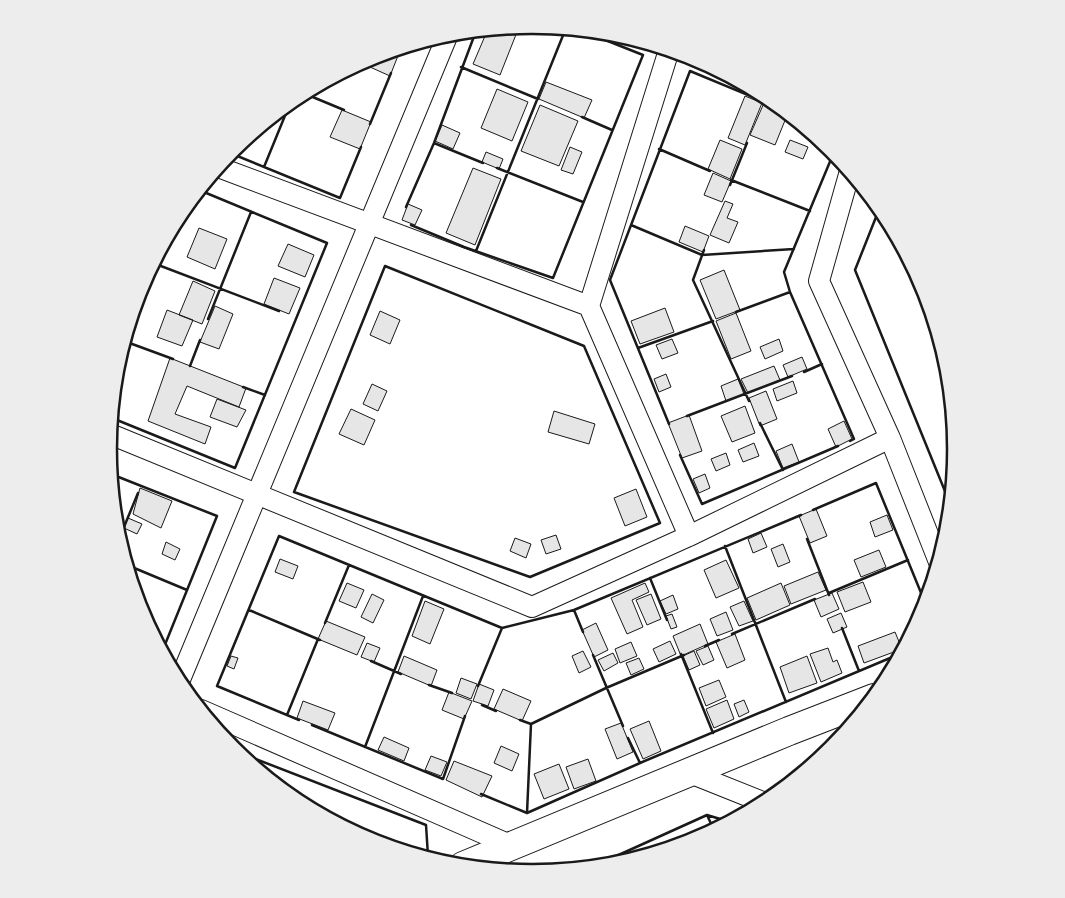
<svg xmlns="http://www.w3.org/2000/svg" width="1065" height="898" font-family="'Zilla Slab',serif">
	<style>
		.building { fill: #e6e6e6; stroke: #1a1a1a }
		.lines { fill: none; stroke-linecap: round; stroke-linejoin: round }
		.minor-casing { stroke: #1a1a1a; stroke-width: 22 }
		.secondary-casing { stroke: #1a1a1a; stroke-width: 30 }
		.minor { stroke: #fff; stroke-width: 20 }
		.secondary { stroke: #fff; stroke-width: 28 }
		.wall { stroke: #1a1a1a; stroke-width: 2.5 }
		.rim { fill: none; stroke: #1a1a1a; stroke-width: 2.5 }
	</style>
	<rect width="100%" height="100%" fill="#fff"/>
	<path class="building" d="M506,28L517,32L500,75L473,64L488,29Z
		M401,48L390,76L370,67L374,56Z
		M546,82L592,100L584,118L539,99Z
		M497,89L528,102L512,141L481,128Z
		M745,96L762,103L745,145L728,138Z
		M764,103L788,113L775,145L750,135Z
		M540,105L578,121L559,166L521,151Z
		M342,110L371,122L360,149L330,137Z
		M442,125L460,133L453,149L435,141Z
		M720,140L742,149L730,179L708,169Z
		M790,140L808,147L803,159L785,152Z
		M570,147L582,152L573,174L561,170Z
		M486,152L503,159L499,169L482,162Z
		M473,168L501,179L475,245L446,233Z
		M713,173L731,181L722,202L704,195Z
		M725,201L733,204L727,218L738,222L729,243L710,235Z
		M408,204L422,210L415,225L402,220Z
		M685,226L709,236L703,252L679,242Z
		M199,228L227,239L215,269L187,257Z
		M288,244L314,255L305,277L278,266Z
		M724,270L740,310L716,319L700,280Z
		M274,278L300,288L289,314L264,304Z
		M193,281L215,291L202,324L179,315Z
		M215,306L233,314L219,349L200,342Z
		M665,308L674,332L640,344L631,321Z
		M167,310L193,320L182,346L157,337Z
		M380,311L400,320L390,344L370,335Z
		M736,313L751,351L731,359L716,321Z
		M672,339L678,353L662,359L656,345Z
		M779,339L783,351L765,359L760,347Z
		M802,357L807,369L788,377L783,365Z
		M170,358L246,388L239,407L187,386L175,414L211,427L205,444L148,421Z
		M774,366L780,380L748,393L741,379Z
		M666,374L671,387L659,392L654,379Z
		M738,379L744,394L726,401L721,386Z
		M793,381L797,393L777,401L773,389Z
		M372,384L387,391L378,411L363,404Z
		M766,391L777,419L760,426L749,398Z
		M217,399L246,410L237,427L210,417Z
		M745,406L755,433L732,442L721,416Z
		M351,409L375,420L364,445L339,434Z
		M554,411L595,424L589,444L548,432Z
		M689,415L702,451L682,458L668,423Z
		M844,421L852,439L836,447L828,429Z
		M754,443L759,456L743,462L738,450Z
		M792,444L799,462L783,468L776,451Z
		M726,453L730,465L716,471L711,459Z
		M705,474L710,488L699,493L693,479Z
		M140,488L172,501L161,528L133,514Z
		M636,489L647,517L625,526L614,498Z
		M816,509L827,536L810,543L799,516Z
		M887,515L893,530L875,537L870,522Z
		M128,518L142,524L137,534L124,528Z
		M761,533L767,547L753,553L748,539Z
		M556,535L561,549L546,554L541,540Z
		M515,538L531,544L526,558L510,551Z
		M166,542L180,549L175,560L162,554Z
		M783,544L790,562L778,567L771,549Z
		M879,550L886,567L861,577L854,560Z
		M280,559L298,566L293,579L275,572Z
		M726,560L739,588L716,598L704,570Z
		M818,572L826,590L791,604L784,586Z
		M863,582L871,602L845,612L837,592Z
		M347,583L364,590L356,608L339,601Z
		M645,583L649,592L632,600L643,627L627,634L611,598Z
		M781,583L790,605L756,620L747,598Z
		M832,593L839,609L821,617L814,600Z
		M372,594L384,600L373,623L361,617Z
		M651,594L661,619L647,625L636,600Z
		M673,595L678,609L666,614L660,601Z
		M425,601L444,609L430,644L412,636Z
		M744,601L753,621L739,626L730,607Z
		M726,612L733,630L717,636L710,619Z
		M841,613L847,627L833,633L827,619Z
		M672,614L677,627L671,629L666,616Z
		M326,621L365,637L357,655L318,639Z
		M596,623L608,650L594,657L582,630Z
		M700,624L708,644L681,656L673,636Z
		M895,632L902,649L864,663L858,646Z
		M735,634L745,660L727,668L716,642Z
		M670,641L676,654L659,662L653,649Z
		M631,642L637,656L620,663L615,649Z
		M367,643L380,648L374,662L361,657Z
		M708,646L714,660L703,665L696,651Z
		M828,648L833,662L837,660L842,673L821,682L810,654Z
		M583,651L591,667L579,673L572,656Z
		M694,651L700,665L689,670L683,656Z
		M613,653L618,663L604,671L598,660Z
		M231,656L238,658L234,669L227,666Z
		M404,656L437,670L431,686L398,672Z
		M807,656L817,683L789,693L780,667Z
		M639,658L644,669L631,675L626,663Z
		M461,678L477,684L471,699L456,693Z
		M719,680L726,697L706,706L699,688Z
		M479,684L494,690L488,706L473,701Z
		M503,689L531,701L522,721L494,709Z
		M449,692L472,701L464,719L442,710Z
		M727,700L734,719L714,728L706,709Z
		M744,700L749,712L739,717L734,704Z
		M303,701L335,713L328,730L297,718Z
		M649,721L661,751L643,759L630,729Z
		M621,723L633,752L617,759L605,729Z
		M384,737L409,748L404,761L378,750Z
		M501,746L519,754L512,771L494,763Z
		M431,756L447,762L441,776L425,770Z
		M588,759L596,781L574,789L566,767Z
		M454,761L492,776L482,797L446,780Z
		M559,764L569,789L544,799L534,774Z"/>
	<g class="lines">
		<defs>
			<path id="minor" d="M669,50L589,306L689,536
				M218,167L589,306
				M850,171L819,281L890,438L939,562
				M110,434L532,607L689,536L890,438
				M179,682L448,34
				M201,710L510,845
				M690,773L765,803"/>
			<path id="secondary" d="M463,866L789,731L874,698"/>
		</defs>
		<use href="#minor" class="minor-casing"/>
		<use href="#secondary" class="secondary-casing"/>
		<use href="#minor" class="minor"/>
		<use href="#secondary" class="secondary"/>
		<path class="wall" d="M461,67L538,99
			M303,93L344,110
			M582,117L612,130
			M370,124L391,73
			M434,143L483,163
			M659,149L710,171
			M834,152L784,272L790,292L854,439L850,441
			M230,153L340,198L361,147
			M264,167L291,101
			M497,168L583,202
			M731,180L810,211
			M730,185L747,143
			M406,207L434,143L476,31
			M880,207L855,270L951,506
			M411,225L464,247L553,278L643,55L580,30
			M631,225L702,255L794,249
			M704,250L693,280L749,401
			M476,251L566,28
			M153,263L279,311
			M385,266L584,346L660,523L530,577L294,492Z
			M736,312L790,292
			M208,319L251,212
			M124,341L173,359
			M638,348L713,321
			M190,366L200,340
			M804,372L822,364
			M243,387L265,395
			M687,416L792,376
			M112,418L235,468L327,243L199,190
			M760,423L783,470
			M669,424L610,280L690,71L767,103
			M680,455L702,504L838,446
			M111,474L217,516L162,652
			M813,510L876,483L926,605
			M119,539L138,493
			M807,539L829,595
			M725,546L786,702
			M127,565L187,590
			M650,578L667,620
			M829,593L908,560
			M249,610L320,640
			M325,623L349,565
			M842,628L859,671
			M583,632L574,610L801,515
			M732,634L815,599
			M705,646L719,640
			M681,654L713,733
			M593,655L623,726
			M371,661L401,674
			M429,685L452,693
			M478,686L502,628
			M482,705L496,711
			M287,715L318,639
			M299,720L217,686L279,536L502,628L574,610
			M520,720L531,724L606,688L684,655
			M312,725L443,779L465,716
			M628,738L640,763L902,653
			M365,747L423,596
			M235,751L426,825L428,856L425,857
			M481,794L527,813L640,763
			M527,813L531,724
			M707,815L730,822
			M592,867L707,815L714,830"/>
	</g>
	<path d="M0 0H1065V898H0ZM117 449a415 415 0 1 1 830 0a415 415 0 1 1-830 0Z" fill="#ededed" fill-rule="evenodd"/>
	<path class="rim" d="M117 449a415 415 0 1 1 830 0a415 415 0 1 1-830 0Z"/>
</svg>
